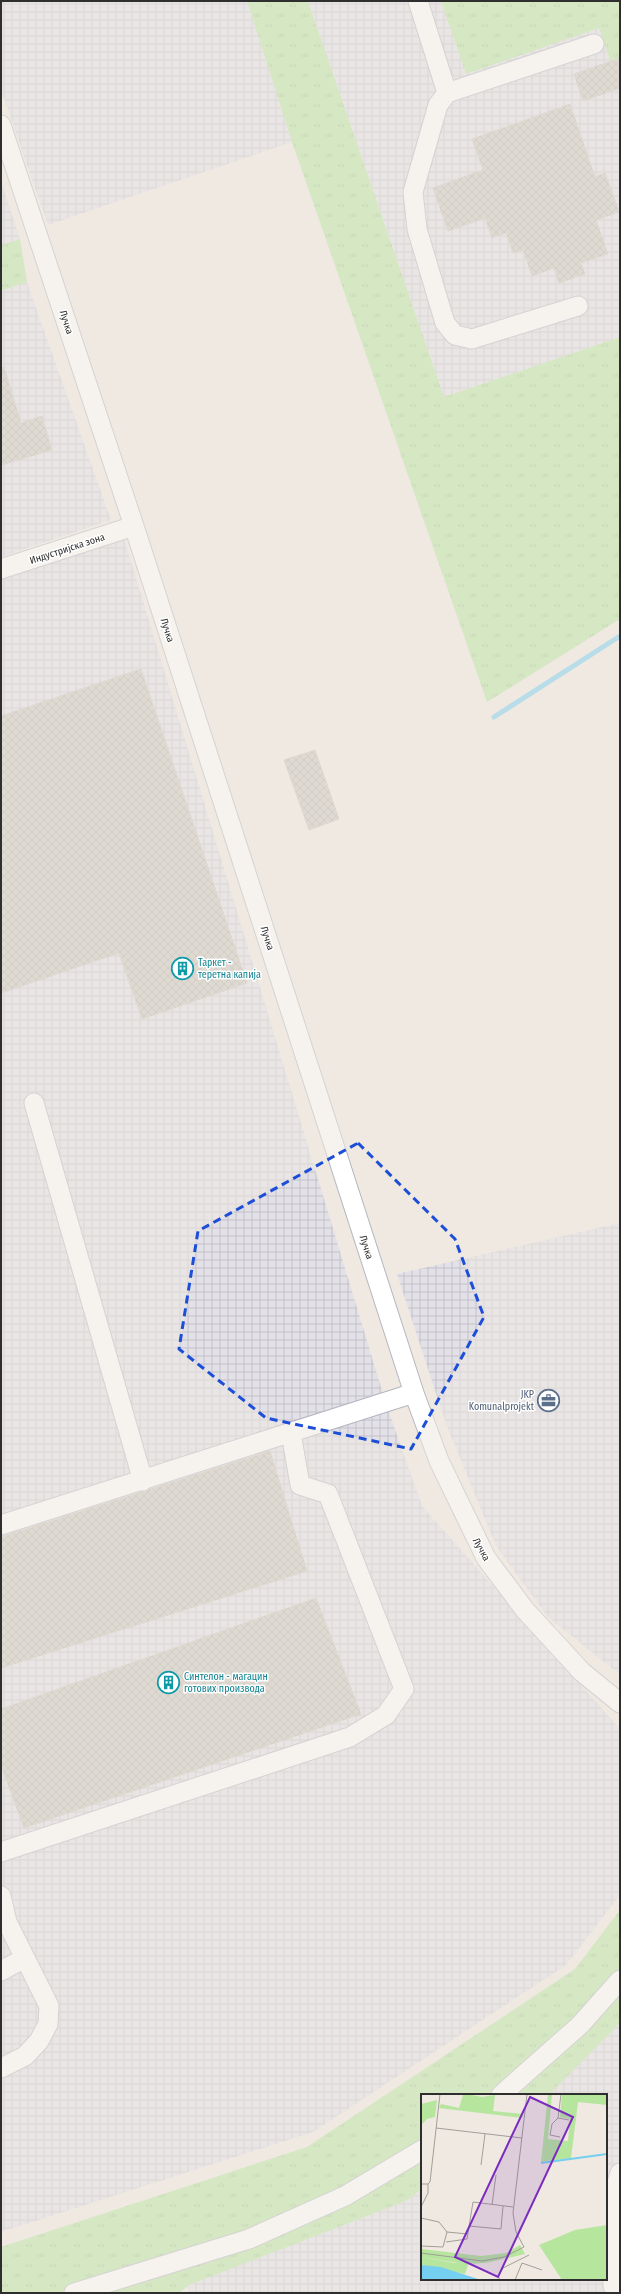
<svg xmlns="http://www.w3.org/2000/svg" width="621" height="2294" font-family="'Fira Sans Condensed',sans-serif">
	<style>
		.industrial { fill: url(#industrial-grid) }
		.grass { fill: url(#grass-tufts) }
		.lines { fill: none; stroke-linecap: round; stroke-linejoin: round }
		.stream { stroke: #75cff0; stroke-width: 5 }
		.building { fill: url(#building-cross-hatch); stroke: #cbc5ba }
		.minor-casing { stroke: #b4b7c1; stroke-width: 21 }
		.minor { stroke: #fff; stroke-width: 19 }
		.marked { fill: none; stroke: #1d4ed8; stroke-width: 3; stroke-dasharray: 8 5; stroke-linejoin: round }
		.labels { text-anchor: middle; stroke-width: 3; stroke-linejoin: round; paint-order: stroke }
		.street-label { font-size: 10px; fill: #2e2e2e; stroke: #fff }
		.culture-label { font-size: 10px; fill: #0d838f; stroke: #fff; text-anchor: start }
		.service-label { font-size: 10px; fill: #4e5e75; stroke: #fff; text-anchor: end }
		.inset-river { fill: none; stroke: #75cff0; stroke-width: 2 }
		.inset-road { fill: none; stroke: #a29e99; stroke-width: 1 }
		.view { fill: #7b2cbf; fill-opacity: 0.15; stroke: #7b2cbf; stroke-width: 2 }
		.inset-edge { fill: none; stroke: #2e2e2e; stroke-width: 2 }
	</style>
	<defs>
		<pattern id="industrial-grid" width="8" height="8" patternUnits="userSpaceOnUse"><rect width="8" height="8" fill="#e3e1e8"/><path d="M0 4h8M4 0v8" fill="none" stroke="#c3c1c7"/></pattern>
		<pattern id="grass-tufts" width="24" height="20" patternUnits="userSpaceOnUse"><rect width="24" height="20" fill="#b6e59e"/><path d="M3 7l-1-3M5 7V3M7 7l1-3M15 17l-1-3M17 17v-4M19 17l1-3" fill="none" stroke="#9dc588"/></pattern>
		<pattern id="building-cross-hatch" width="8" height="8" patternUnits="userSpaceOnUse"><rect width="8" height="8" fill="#cbc7bf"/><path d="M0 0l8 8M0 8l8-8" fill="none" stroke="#afaba4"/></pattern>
	</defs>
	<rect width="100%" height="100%" fill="#efe9e1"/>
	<path class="industrial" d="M1,1H247L292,142L48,225L1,90Z
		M308,1H441L466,74L599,28L620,90V337L444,397Z
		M1,181L20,239L1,245Z
		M27,282L111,520L1,557V291Z
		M124,538L387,1407L422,1506L620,1729V1895L566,1965L313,2132L1,2232V579Z
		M620,1223V1675L548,1617L496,1546L446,1424L397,1274Z
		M620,2023V2293H189L188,2285L406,2201L422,2189V2279H606V2095H549Z"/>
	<path class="grass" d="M247,1H308L444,397L620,337V619L487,702L292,142Z
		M441,1H620V90L599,28L466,74Z
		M20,239L27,282L1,291V245Z
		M620,1910V2023L549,2095H422V2189L406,2201L189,2285L179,2293H1V2247L307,2147L575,1969Z"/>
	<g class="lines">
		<path class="stream" d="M494,717L620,636"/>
	</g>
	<path class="building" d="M620,58V88L583,101L574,74Z
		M570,104L595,177L605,173L619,212L596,220L608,254L581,263L585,274L559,283L554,268L532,276L523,250L513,253L506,233L492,238L485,218L448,231L433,188L483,170L472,139Z
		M4,367L21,423L42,416L52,450L1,465V368Z
		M141,669L247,983L142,1019L119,953L1,993V716Z
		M315,750L339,819L309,830L284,760Z
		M270,1451L307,1571L1,1668V1537Z
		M316,1598L361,1714L24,1828L1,1766V1709Z"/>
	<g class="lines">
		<defs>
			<path id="minor" d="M418,1L447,93
				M1,125L134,526L414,1393L439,1461L486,1558L525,1610L582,1672L620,1703
				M578,306L472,339L455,335L445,323L417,229L413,192L438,105L447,93L594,44
				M1,569L134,526
				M34,1103L143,1481
				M1,1525L414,1393
				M1,1852L350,1737L386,1715L404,1689L328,1494L300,1485L291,1433
				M1,1896L7,1922L49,2006L48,2024L39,2041L25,2056L1,2068
				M1,1971L25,1958
				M501,2095L580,2025L620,1980
				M74,2293L249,2239L345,2196L422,2150
				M617,2293L613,2286L611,2203L620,2173"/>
		</defs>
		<use href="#minor" class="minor-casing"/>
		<use href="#minor" class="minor"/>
	</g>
	<path d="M0 0H621V2294H0ZM358,1143L455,1239L484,1317L411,1449L266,1418L179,1349L198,1231Z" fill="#efe9e1" fill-opacity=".55" fill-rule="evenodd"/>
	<path class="marked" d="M358,1143L455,1239L484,1317L411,1449L266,1418L179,1349L198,1231Z"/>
	<defs>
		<symbol id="building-ring" viewBox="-11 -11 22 22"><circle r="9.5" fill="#fff" stroke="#0f9aa8" stroke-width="1.5"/><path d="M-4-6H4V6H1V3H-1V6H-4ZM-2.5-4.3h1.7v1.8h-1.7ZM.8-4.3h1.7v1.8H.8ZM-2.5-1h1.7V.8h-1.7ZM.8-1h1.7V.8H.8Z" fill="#0f9aa8"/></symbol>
		<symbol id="office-ring" viewBox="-11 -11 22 22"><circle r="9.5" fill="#fff" stroke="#5c6f8a" stroke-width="1.5"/><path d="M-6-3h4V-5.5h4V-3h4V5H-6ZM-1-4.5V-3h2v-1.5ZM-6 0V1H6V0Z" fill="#5c6f8a"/></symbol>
	</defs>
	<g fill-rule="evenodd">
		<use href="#building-ring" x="170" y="956" width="25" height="25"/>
		<use href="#office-ring" x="536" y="1388" width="25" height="25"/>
		<use href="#building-ring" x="156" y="1670" width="25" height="25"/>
	</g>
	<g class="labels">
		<g class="street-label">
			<text transform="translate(67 322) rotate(72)" y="4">Лучка</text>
			<text transform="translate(67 548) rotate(-18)" y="4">Индустријска зона</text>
			<text transform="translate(168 630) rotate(72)" y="4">Лучка</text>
			<text transform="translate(268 938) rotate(72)" y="4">Лучка</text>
			<text transform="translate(367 1247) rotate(72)" y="4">Лучка</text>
			<text transform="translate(482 1549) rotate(61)" y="4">Лучка</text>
		</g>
		<g class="culture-label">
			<text x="198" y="966">Таркет -<tspan x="198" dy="12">теретна капија</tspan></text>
			<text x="184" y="1680">Синтелон - магацин<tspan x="184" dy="12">готових производа</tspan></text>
		</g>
		<g class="service-label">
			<text x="534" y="1398">JKP<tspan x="534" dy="12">Komunalprojekt</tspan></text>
		</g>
	</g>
	<g transform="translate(421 2094)">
		<rect width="186" height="186" fill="#efe9e1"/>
		<path d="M46,0L61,3L74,1L72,17L102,20L101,24L18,14L20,10L38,14L42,1ZM127,0H131L127,45L147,47L149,25L139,23L141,0L186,1V11L157,8L150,64L120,68ZM99,151L104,160L65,169L43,170L0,163V155L60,162L85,159Z" fill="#b6e59e"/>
		<path d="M186,131V186H141L118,151L154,136ZM0,163L33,169L48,168L44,180L0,171Z" fill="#b6e59e"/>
		<path d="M16,6L14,23L6,25L0,31V10Z" fill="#b6e59e"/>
		<path d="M0,171L20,173L60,186H0Z" fill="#75cff0"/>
		<path class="inset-river" d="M120,69L186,60"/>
		<path class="inset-road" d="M137,24L140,0M15,34L101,44M139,43L129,41L131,30L137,24L148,26M60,71L64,40M0,90H7L9,88L19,0M71,111L75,81M0,113L7,99V90M0,124L18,128L26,138L22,153L0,152M48,132L80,135L82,112M26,138L47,140M25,148L46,145L52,108L92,113M0,159L61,167L83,163L103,153L95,138L92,119L106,0M79,186L77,182L82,174L108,161M94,186L101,169L121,176"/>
		<path class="view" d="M109,3L152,23L77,183L34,163Z"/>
		<rect width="186" height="186" class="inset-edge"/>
	</g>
	<rect width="621" height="2294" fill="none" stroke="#2e2e2e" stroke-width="4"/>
</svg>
